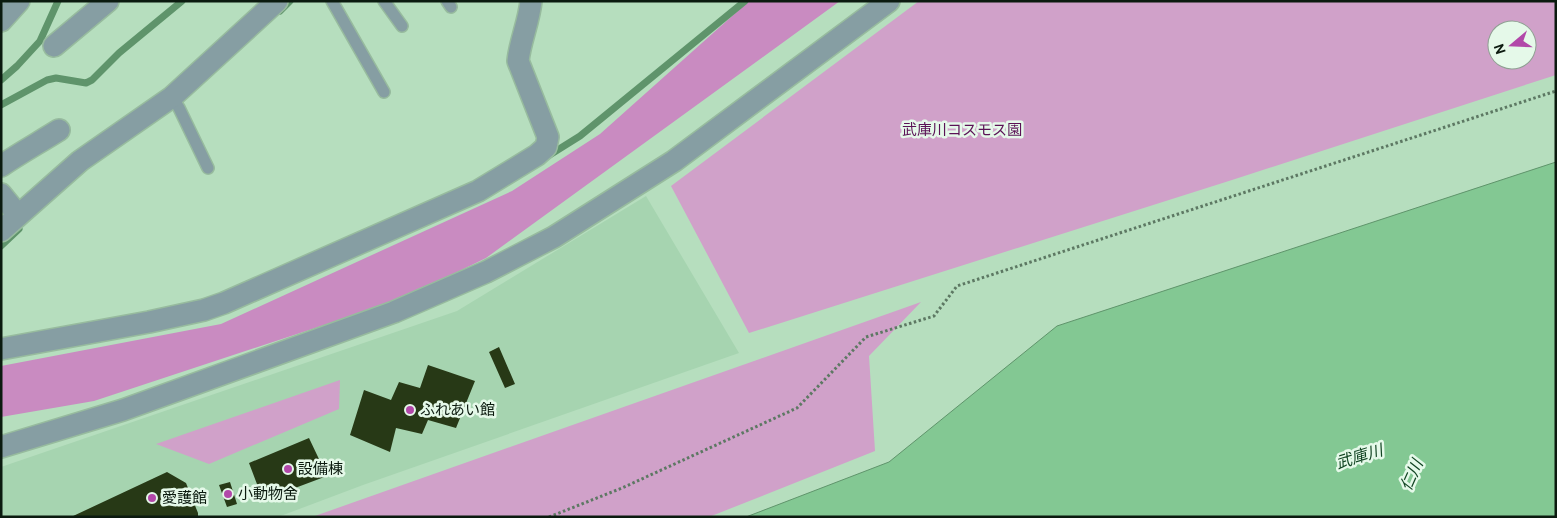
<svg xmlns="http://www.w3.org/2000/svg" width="1557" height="518" font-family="Overpass,'Noto Sans JP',sans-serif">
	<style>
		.built { fill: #a6d4b0 }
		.green { fill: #d0a1c9; fill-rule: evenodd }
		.forest { fill: #c98bc1 }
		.water { fill: #83c893; stroke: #5f946b }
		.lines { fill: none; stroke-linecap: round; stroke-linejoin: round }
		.stream { stroke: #5f946b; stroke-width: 7 }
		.building { fill: #273916 }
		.service-casing { stroke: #97bb9e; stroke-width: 14 }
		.minor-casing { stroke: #97bb9e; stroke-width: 24 }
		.path { stroke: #5d7863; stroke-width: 3; stroke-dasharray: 2.5 2.5; stroke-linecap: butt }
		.service { stroke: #869ea3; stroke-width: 11 }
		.minor { stroke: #869ea3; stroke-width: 21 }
		.poi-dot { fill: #b248a9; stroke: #e5f9e9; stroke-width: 2 }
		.labels { text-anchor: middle; stroke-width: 5; stroke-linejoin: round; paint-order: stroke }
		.park-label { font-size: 15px; fill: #5b1256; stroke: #e5f9e9 }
		.poi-label { font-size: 15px; fill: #0b1a0f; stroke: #e5f9e9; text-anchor: start }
		.water-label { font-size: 16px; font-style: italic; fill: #124523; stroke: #e5f9e9 }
	</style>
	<rect width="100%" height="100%" fill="#b6debe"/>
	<path class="built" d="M646,196L739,353L363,485L278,517H1V467L457,311Z"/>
	<path class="green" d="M919,1H1556V75L1232,180L749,333L671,186ZM1497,30H1527V60H1497Z
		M921,302L869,356L875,451L709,517H312Z
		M340,380L339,409L209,464L156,444Z"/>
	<path class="forest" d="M749,1H840L486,258L400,300L94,401L1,417V366L221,324L512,191L600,134Z"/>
	<path class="water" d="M1556,162V517H746L889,462L1057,326Z"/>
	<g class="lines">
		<path class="stream" d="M280,11L290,1
			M1,80L17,66L40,41L58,1
			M1,105L47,80L56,78L86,83L92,80L119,53L182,1
			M548,156L580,136L745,1
			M1,246L19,229"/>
	</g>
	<path class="building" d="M499,347L515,384L505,388L489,352Z
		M428,365L475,381L456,428L428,420L422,434L396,428L390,452L350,435L364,390L391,400L399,382L420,388Z
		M309,438L327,476L263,500L249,463Z
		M167,472L186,483L198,513V517H71Z
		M230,482L237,504L227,507L219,485Z"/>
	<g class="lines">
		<defs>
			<path id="service" d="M332,1L384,92
				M384,1L402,26
				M447,1L451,7
				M172,97L179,108L208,168"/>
			<path id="minor" d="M1,21L19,1
				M54,46L108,1
				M1,166C20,153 40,142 59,130
				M1,194L18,215
				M1,231L80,161L172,97L277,1
				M1,349L149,322L204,310L224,303L478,191L537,155L546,147L548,137L518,61C520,41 529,22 531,1
				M1,447L123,410L394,312L486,272L554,237L674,161L889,1"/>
		</defs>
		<use href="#service" class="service-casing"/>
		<use href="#minor" class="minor-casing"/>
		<path class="path" d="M549,517L622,488L797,408L866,337L934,316L957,286L1556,91"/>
		<use href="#service" class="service"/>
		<use href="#minor" class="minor"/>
	</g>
	<g class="poi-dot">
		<circle cx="410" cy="410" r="5"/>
		<circle cx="288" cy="469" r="5"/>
		<circle cx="228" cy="494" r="5"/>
		<circle cx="152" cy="498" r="5"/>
	</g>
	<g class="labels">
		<g class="park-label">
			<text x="962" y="135">武庫川コスモス園</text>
		</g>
		<g class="poi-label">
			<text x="420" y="415">ふれあい館</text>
			<text x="298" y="474">設備棟</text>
			<text x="238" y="499">小動物舍</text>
			<text x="162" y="503">愛護館</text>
		</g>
		<g class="water-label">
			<text transform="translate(1359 456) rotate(-17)" y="6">武庫川</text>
			<text transform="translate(1411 475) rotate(-66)" y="6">仁川</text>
		</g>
	</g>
	<rect width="1557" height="518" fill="none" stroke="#0b1a0f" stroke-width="5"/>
	<g transform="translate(1512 45) rotate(251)"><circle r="24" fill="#e5f9e9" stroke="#8ea092"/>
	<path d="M0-4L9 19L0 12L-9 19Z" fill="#b248a9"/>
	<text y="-8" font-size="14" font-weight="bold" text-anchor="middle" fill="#0b1a0f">N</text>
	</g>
</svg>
